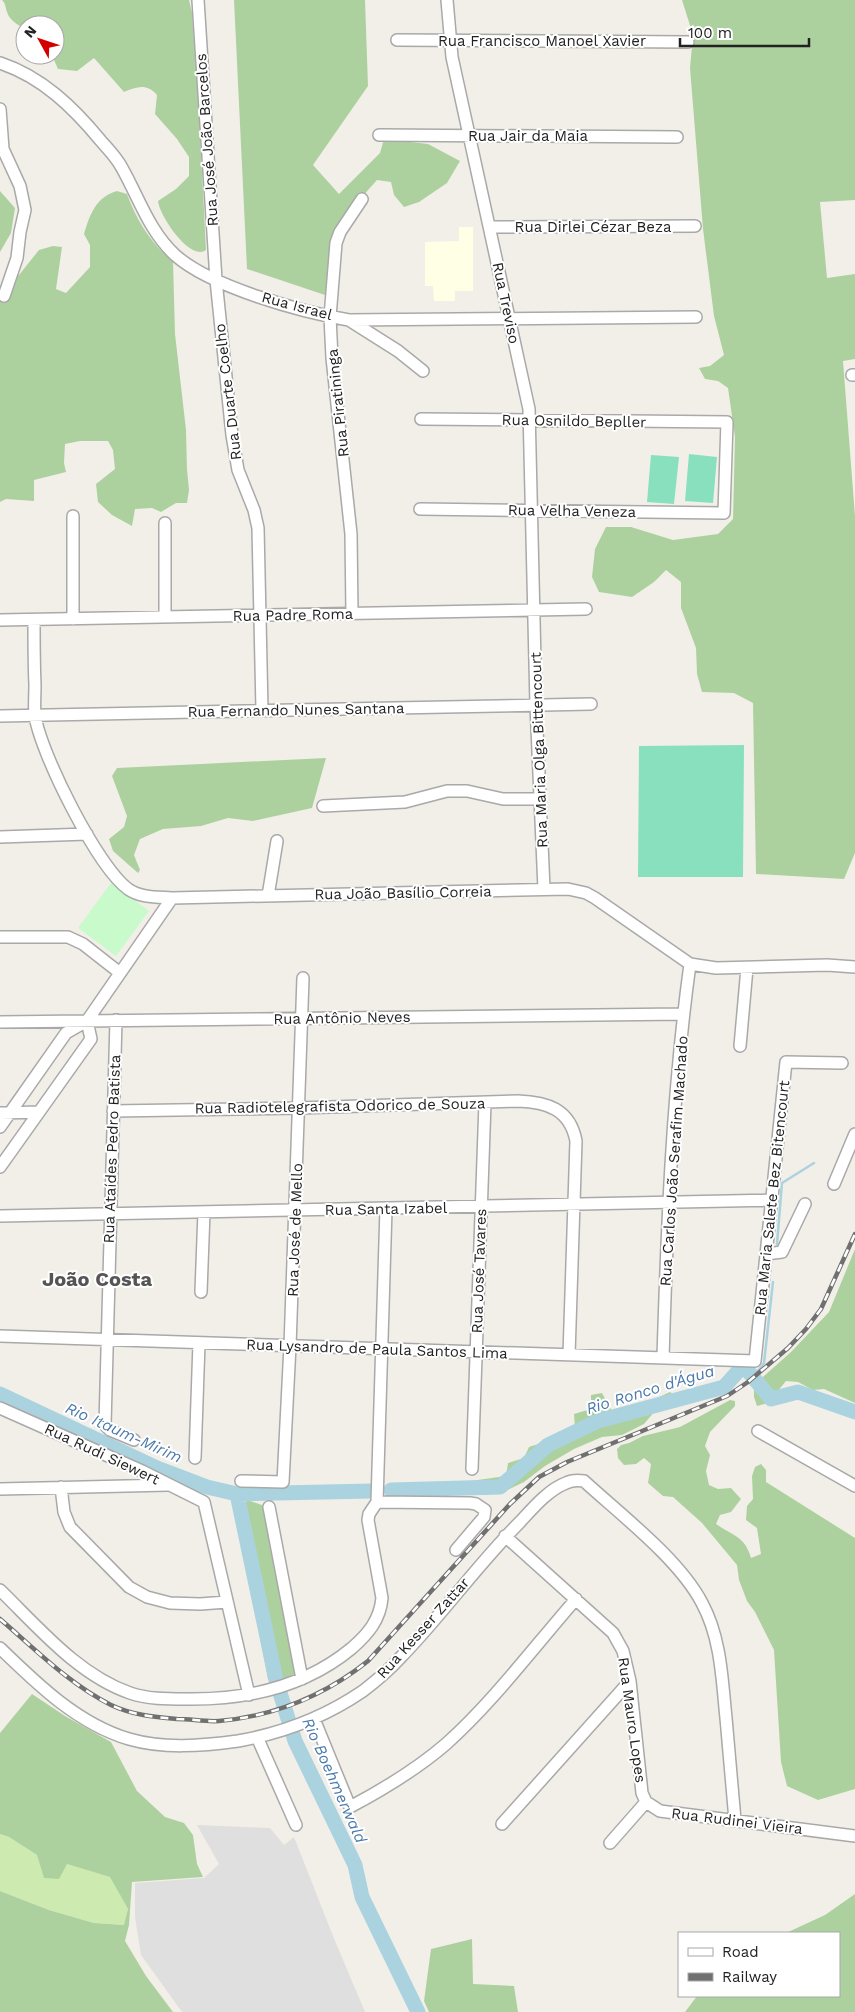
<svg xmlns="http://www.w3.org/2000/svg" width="855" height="2012" font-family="'Work Sans',sans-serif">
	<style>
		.residential { fill: #e0dfdf }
		.education { fill: #ffffe5 }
		.grass { fill: #cdebb0 }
		.forest { fill: #add19e }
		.park { fill: #c8facc }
		.pitch { fill: #88e0be }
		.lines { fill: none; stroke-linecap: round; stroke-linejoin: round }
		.stream { stroke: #aad3df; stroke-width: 2.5 }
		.river { stroke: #aad3df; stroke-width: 15 }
		.minor-casing { stroke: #a9a9a9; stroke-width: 14 }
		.minor { stroke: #fff; stroke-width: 11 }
		.rail-casing { stroke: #707070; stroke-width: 4.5 }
		.rail { stroke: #fff; stroke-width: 2.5; stroke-dasharray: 8; stroke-linecap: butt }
		.labels { text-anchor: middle; stroke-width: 4; stroke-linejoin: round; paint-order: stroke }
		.street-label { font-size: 15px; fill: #222; stroke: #fff }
		.water-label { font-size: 16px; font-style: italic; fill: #4a7aab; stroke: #fff }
		.district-label { font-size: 20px; font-weight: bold; fill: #555; stroke: #fff }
	</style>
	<rect width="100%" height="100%" fill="#f2efe9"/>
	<path class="residential" d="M197,1825L270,1828L284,1845L294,1837L333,1936L365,2012H182L141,1955L135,1917V1883L204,1878L219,1864Z"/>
	<path class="education" d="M459,227H473V291H455V301H434L433,286H425V242L459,241Z"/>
	<path class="grass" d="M0,1834L9,1837L37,1855L111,1877L128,1909L125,1925L94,1923L49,1910L0,1891Z"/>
	<path class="forest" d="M2,0H189L192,13C198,92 202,171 206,250C190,262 159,215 158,201L176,189L189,176V157L177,139L155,114L157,95C146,83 137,87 124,92L94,58L77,71L58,69L54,60L57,49L55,25H25V29C18,25 9,20 7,12C5,7 6,4 2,0Z
		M234,0H365L368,86L313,165L339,194L380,153L384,139L428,144L460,161L447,183L419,202L404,207L394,195L391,182L377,180L361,198L337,232L331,297L247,269Z
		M682,0H855V200L820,202L827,278L855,274V359L843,361L855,516V853L844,879L756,874L753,703L734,693L702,692L697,674L696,648L681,608V582L666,570L654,582L632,597L599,592L592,577L595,549L606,527H631L673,540L718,534L733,519L735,437L728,388L718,381L705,379L699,368L710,366L724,355L714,316L703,229L690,68L693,35Z
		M0,191L15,208L11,233L0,252Z
		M117,191L127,194C137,221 151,244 173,261L175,334L186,430L187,469L189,490L187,503H176L161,512L152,508L135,509L132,526L112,515L98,502L96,484L115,469L113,450L108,441H80L65,444L64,463L66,472L34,480V501L6,499L0,502V292L9,279L19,275L39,250L53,246L62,247L56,289L66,293L90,267V245L84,234C90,214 96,197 117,191Z
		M326,758L312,808L253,821L228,818L201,826L163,829L140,839L134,855L140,870L138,873L113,851L109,839L124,827L127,816L112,776L117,768Z
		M855,1249V1403L824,1389L813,1390L798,1382L786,1381L768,1403L757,1406L754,1397V1385L791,1352L829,1312Z
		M670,1392L675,1396L670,1406L655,1411L644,1424L622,1435L602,1437L574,1449L545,1466L524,1482L499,1494L466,1495L396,1494L400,1486L449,1484L506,1476L508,1463L524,1458L529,1447L560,1437L575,1428L574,1414L591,1409V1395L602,1393L612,1411L627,1410L633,1404H644Z
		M730,1400L735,1401V1406L710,1432L705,1446L710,1455L706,1471L709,1485L718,1489L731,1488L741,1499L731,1512L720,1515L716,1524C733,1536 745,1536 751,1558L761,1554L757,1528L746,1520L747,1506L753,1499L752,1476L755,1467L761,1464L766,1470V1482L855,1538V1789L818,1800L787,1786L781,1762L774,1650L755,1612L747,1601L739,1580L737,1565L702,1523L673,1497L663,1496L648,1483L651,1464L644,1458L636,1464L624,1465L618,1458L617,1449L621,1445L629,1443L643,1436L680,1427Z
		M247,1500L262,1505L298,1670L292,1677L271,1683L268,1679L237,1516Z
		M32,1694L65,1716L111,1742L137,1791L165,1817L184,1823L193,1835L197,1864L203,1877L132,1882L129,1925L125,1941L146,1976L173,2012H0V1891L49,1910L94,1923L124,1925L128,1909L110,1877L67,1864L59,1879L44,1878L37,1855L9,1837L0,1834V1733Z
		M855,1894V2012H685L697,1996H839V1933H786L825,1915Z
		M472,1939L473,1984L514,1986L518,2012H429L424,2001L431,1949Z"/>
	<path class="park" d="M111,883L149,911L116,956L78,928Z"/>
	<path class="pitch" d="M689,454L717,457L713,503L685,501Z
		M651,455L679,457L674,504L647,502Z
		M744,745L743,877H638L639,746Z"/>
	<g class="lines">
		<path class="stream" d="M777,1244L782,1183L814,1163
			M748,1371H758L764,1363L773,1282"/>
		<path class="river" d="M0,1394L157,1468L207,1487L237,1494L372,1491
			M391,1490L500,1487L548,1445L598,1421L724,1387L741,1368L748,1371L771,1399L798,1392L855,1412
			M237,1494L276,1680L295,1741L355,1865L362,1897L418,2012"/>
		<defs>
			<path id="minor" d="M198,0L216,280L232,435L238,470L254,510L258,528L262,710
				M447,0L452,57L529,409L536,705L544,889
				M397,40L688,42
				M0,63C42,77 73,107 101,141C108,149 117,158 122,168C139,198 149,231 175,255C211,287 301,312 349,320L696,317
				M0,109L3,149L20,186L25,210L20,232L17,258L4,296
				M379,135L677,137
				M490,227L695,226
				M349,320L398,351L423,371
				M852,375H855
				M420,509L724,513L727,422L421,419
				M73,516V619
				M165,523V617
				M352,614L351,534L332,358L330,317L336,243L340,232L362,199
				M0,620L586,609
				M34,620C34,642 34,663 35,685C35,695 34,706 35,716C41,754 97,866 128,889C141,898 157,897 172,898L568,889L586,893L595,898L690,964L716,968L827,965L855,967
				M0,716L591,704
				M323,806L405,802L447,791H467L503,799H540
				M0,837L87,834
				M268,896L277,841
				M0,937H68L83,944L120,973
				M116,1020L105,1425L110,1430L134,1440
				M0,1022L683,1014
				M740,1046L747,968
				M113,1111L299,1108L518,1101C547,1102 570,1109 576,1141L569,1355
				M0,1113L39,1112
				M0,1127L66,1033L87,1021L172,898
				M0,1167L91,1039L87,1021
				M834,1184L855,1134
				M0,1216L771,1200
				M766,1254L782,1252L805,1204
				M201,1292L204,1212
				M0,1336L755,1361L786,1062L842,1063
				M663,1358C667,1227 672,1095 690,964
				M0,1408L142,1471L204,1502L249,1695
				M758,1431L855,1486
				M195,1458L199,1343
				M472,1469L485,1103
				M241,1481L283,1482L290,1346L303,978
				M61,1487L64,1512L70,1527L129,1587L147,1597L170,1603L200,1604L227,1602
				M0,1489L168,1485
				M377,1502L386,1209
				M377,1502L470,1503L476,1504L485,1510L484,1517L456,1550
				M269,1507L302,1679
				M505,1536L613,1633L623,1651L630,1681L642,1793L646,1802L660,1811L855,1836
				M0,1590C38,1627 78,1675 130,1693C147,1699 167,1699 186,1699C246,1700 305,1687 352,1648C368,1634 380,1620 382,1598L368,1520L369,1514L377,1502
				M0,1648C37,1684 78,1724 129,1739C163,1749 202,1746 238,1741C283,1733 325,1717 363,1691C376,1681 389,1670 400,1658C442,1615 477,1565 520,1522C533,1508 548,1490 566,1483C572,1480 577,1480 584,1481C621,1515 679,1559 702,1603C721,1638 722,1679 726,1718C729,1752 732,1786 735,1820
				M314,1719L350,1807C384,1789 417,1769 446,1744C493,1702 534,1647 576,1599
				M257,1737L296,1825
				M502,1824L630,1681
				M610,1843L646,1802"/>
		</defs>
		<use href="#minor" class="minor-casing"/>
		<use href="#minor" class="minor"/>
		<defs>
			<path id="rail" d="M0,1619C35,1649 69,1684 111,1705C132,1715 154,1717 177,1719C191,1719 205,1722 219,1721C275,1716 324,1696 368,1661L510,1504L539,1477L567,1462L727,1396L748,1382L788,1348L806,1329L821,1309L855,1234"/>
		</defs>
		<use href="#rail" class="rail-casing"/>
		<use href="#rail" class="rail"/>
	</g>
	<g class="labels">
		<g class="street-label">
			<text x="542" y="46">Rua Francisco Manoel Xavier</text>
			<text x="528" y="141">Rua Jair da Maia</text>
			<text transform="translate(207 140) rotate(-94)" y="5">Rua José João Barcelos</text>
			<text x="593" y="232">Rua Dirlei Cézar Beza</text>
			<text transform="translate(506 303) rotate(78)" y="5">Rua Treviso</text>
			<text transform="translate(297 306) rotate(15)" y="5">Rua Israel</text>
			<text transform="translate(228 392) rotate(-97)" y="5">Rua Duarte Coelho</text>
			<text transform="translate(338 403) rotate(-96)" y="5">Rua Piratininga</text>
			<text transform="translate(574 421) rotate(1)" y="5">Rua Osnildo Bepller</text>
			<text transform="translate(572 511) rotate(1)" y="5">Rua Velha Veneza</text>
			<text transform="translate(293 615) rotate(-1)" y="5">Rua Padre Roma</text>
			<text transform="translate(296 710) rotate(-1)" y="5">Rua Fernando Nunes Santana</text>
			<text transform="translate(539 750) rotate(-92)" y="5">Rua Maria Olga Bittencourt</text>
			<text transform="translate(403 893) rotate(-1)" y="5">Rua João Basílio Correia</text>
			<text transform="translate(342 1018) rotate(-1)" y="5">Rua Antônio Neves</text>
			<text transform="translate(340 1106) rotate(-1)" y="5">Rua Radiotelegrafista Odorico de Souza</text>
			<text transform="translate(112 1149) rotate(-88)" y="5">Rua Ataídes Pedro Batista</text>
			<text transform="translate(674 1161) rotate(-86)" y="5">Rua Carlos João Serafim Machado</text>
			<text transform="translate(772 1198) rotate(-84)" y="5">Rua Maria Salete Bez Bitencourt</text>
			<text transform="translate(386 1209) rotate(-1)" y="5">Rua Santa Izabel</text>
			<text transform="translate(295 1230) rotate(-88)" y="5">Rua José de Mello</text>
			<text transform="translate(479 1271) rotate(-88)" y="5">Rua José Tavares</text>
			<text transform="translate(377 1349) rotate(2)" y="5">Rua Lysandro de Paula Santos Lima</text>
			<text transform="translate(102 1454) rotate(25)" y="5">Rua Rudi Siewert</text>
			<text transform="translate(423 1628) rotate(-48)" y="5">Rua Kesser Zattar</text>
			<text transform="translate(632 1720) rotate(82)" y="5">Rua Mauro Lopes</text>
			<text transform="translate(737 1821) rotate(7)" y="5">Rua Rudinei Vieira</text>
		</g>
		<g class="water-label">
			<text transform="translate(650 1389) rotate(-17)" y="6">Rio Ronco d'Água</text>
			<text transform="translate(124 1432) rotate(24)" y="6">Rio Itaum-Mirim</text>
			<text transform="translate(335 1780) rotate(66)" y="6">Rio Boehmerwald</text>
		</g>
		<g class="district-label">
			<text x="97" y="1286">João Costa</text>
		</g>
	</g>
	<rect x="678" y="1932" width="162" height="65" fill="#ffffff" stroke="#a7a7a7"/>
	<rect x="688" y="1948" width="25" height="8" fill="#ffffff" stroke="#a7a7a7"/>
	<text x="722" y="1957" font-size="15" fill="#222222">Road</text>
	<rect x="688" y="1973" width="25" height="8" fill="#707070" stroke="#a7a7a7"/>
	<text x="722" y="1982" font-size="15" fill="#222222">Railway</text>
	<g transform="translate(40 40) rotate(310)"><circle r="24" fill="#ffffff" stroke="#a7a7a7"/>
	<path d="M0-4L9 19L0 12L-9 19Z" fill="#d40000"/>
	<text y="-8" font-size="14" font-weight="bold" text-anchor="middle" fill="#222222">N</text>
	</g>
	<path d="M680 38v8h129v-8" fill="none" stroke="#222222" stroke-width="2.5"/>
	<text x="688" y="38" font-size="15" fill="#222222" stroke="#ffffff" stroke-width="4" paint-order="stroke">100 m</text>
</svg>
